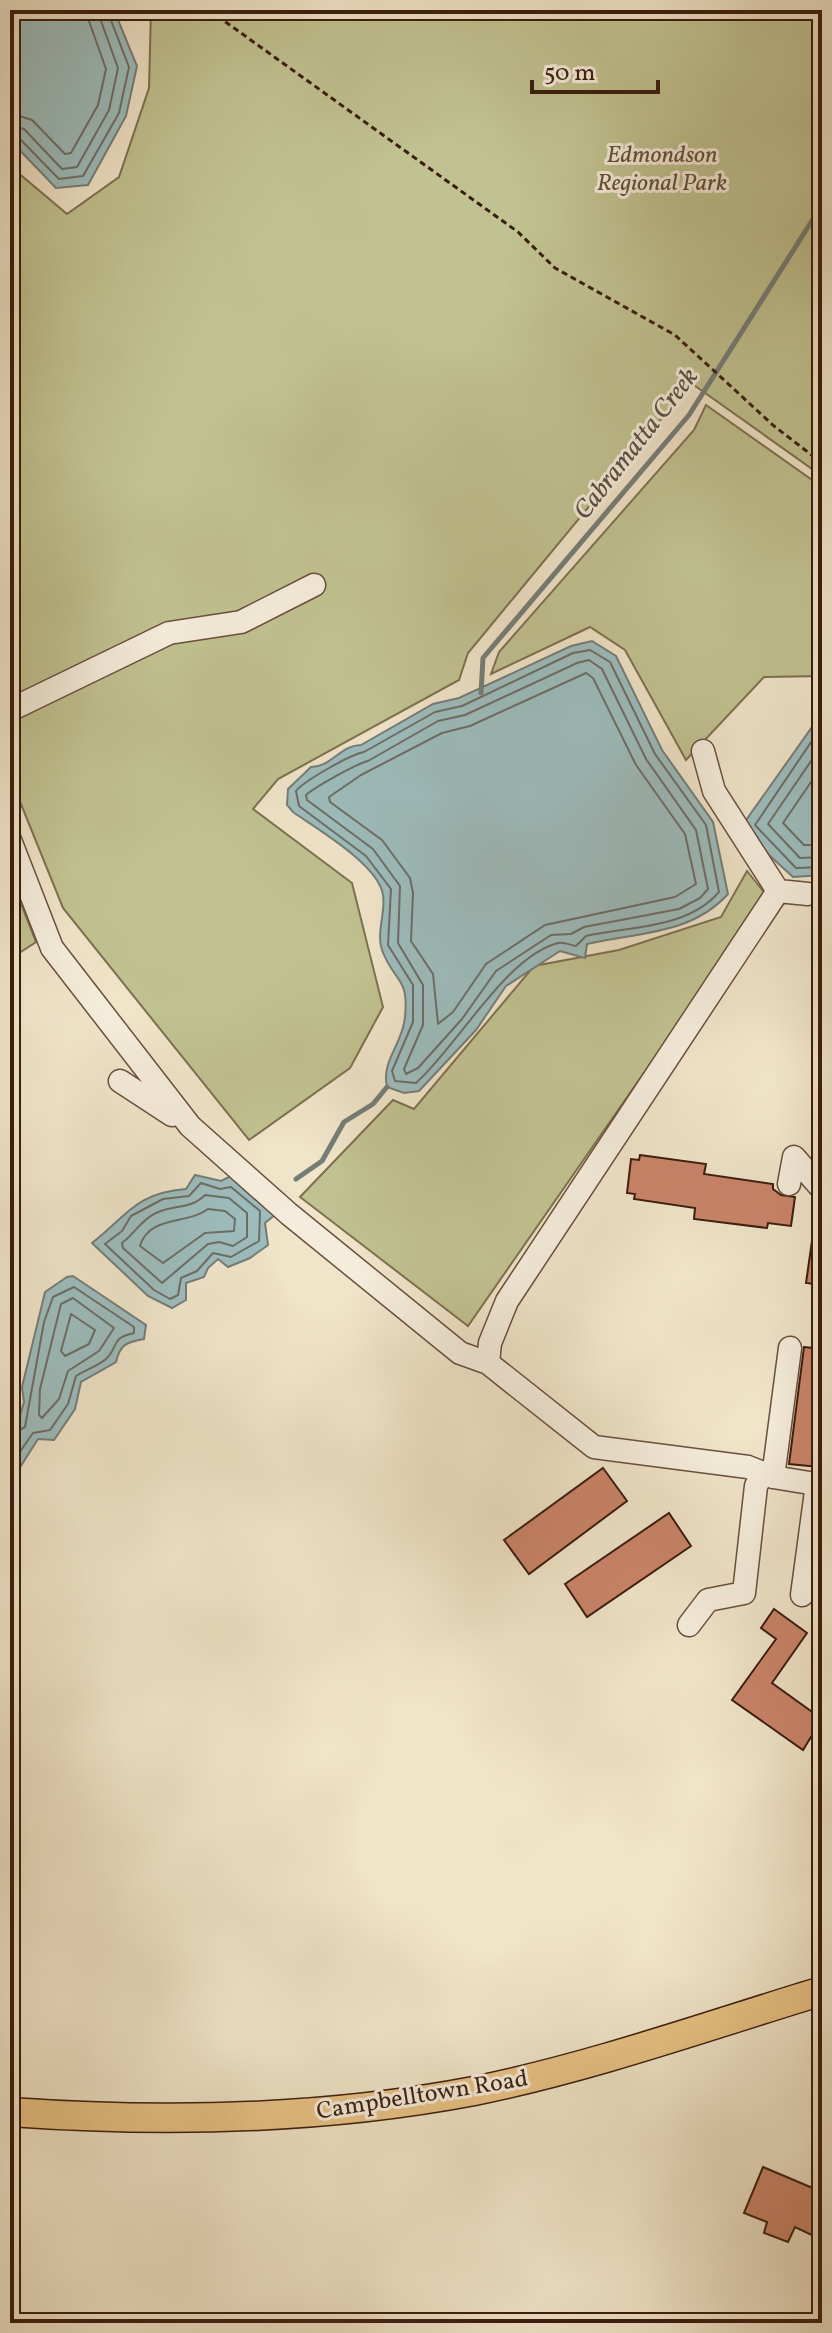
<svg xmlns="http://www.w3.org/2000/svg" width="832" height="2333" font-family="Vollkorn,serif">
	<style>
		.green { fill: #c1c291; stroke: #7e7050; stroke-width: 2 }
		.water { fill: #9dbdbe; stroke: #757d78; stroke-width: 2 }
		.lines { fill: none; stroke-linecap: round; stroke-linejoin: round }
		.shore { stroke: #6c6d66; stroke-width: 2 }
		.stream { stroke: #757d78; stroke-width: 5 }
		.building { fill: #ca8469; stroke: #3a1d0e; stroke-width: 2 }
		.minor-casing { stroke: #684f3d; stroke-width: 25 }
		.major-casing { stroke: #3a1d0e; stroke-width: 31 }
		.path { stroke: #3a1d0e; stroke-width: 3; stroke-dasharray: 6 4; stroke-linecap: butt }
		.minor { stroke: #f5eddc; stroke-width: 22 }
		.major { stroke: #e8c284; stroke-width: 28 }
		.labels { text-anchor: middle; stroke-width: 6; stroke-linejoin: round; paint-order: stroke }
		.park-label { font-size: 24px; font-style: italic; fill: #624f35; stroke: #f5eddc }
		.street-label { font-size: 24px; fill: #3a1d0e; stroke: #f5eddc }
		.water-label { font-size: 26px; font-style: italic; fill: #584d43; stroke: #f5eddc }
	</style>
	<rect width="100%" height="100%" fill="#f0e4c9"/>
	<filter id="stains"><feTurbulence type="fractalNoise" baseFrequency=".0025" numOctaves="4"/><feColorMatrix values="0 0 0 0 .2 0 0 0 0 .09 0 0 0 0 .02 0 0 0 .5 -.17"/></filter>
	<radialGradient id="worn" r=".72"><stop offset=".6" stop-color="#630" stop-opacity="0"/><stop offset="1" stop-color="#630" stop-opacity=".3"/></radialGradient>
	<path class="green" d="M151,10H822V476L691,383L468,653L459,680L278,779L253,809L352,883L383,1007L350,1068L249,1140L63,908L10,777V166L67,214L119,177L149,88Z
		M706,405L822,487V676L764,677L686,760L625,650L590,627L491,674L499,652L694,430Z
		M747,871L767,896L468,1326L300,1197L393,1100L414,1109L534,966L619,950L721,917Z
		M10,876L36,942L10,959Z"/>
	<path class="water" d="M10,10H114L137,66L126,116L88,185L56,188L10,140Z
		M592,641L616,656L662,750L713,822L728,894C691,935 638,932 587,944L585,958L560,951L506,986L476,1030L419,1091L404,1093L387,1087C381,1060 403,1044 405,1017C409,975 394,983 382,950C376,933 386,912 383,895C379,865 317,829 293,812L287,805L288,789L311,767C331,767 341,745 361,745L433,704L459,698L571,646Z
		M822,713V875L793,877L769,855L744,823Z
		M195,1175L221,1181L231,1176L276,1214L265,1223L268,1245L250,1258L228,1267L218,1259L208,1268L204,1277L186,1283V1300L172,1308L148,1296L92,1243C127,1216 135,1193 186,1189Z
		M73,1276L146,1325L144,1339C127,1342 120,1344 116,1362L81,1382L75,1409L54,1440L38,1439L10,1483V1429L17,1425L24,1402L22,1387L45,1292L67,1277Z"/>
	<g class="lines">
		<path class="shore" d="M10,113L32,120L65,154L71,153L98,105L106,69L85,10
			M10,125L24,129L62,169L77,167L109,110L118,68L97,10
			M10,135L19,138L59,179L83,176L119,113L129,67L107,10
			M590,650L610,662L655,754L706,825L719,892C687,929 631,926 586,936L576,946C571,945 563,942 558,943C506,956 457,1047 416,1083L395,1081L392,1071L413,1022V985L388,945L391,889L366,856L299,806L296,791C304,781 351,754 364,752L435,712L462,706L573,653Z
			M589,660L602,669L646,759L696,830L708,889L700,898L679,909L584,927L571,934L551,935L496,971L462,1019L418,1068L406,1074L404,1069L423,1025V985L398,943L400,886L373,849L307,800L306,795C315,787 356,764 368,761L438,721L465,715L577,663Z
			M586,673L593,678L636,765L685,834L696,884L675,897L545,925L486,964L453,1012L438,1024L433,974L411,941L413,893L410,878L382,840L330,802L329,797L361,775L442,733L470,726Z
			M822,726L755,825L796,868L822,867
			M822,745L768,824L800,858L822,857
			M822,766L783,823L804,845H822
			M201,1183L220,1189L231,1187L260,1211L259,1241L231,1257L213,1253L197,1271L181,1278L178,1295L170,1299L154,1290L105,1244L122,1231L131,1216L163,1199L189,1196Z
			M205,1195L229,1198L247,1213V1237L233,1246L219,1242L208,1244L162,1283L123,1248L122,1243C135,1233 141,1220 156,1213C175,1204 190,1210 205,1195Z
			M208,1209L225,1211L235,1219L234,1231L205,1233L163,1263L140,1246C149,1215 187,1225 208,1209Z
			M73,1298L114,1328L99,1351L68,1371L59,1399L42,1418L39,1415L40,1389L61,1304Z
			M71,1314L95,1330L89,1344L65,1356L61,1351Z
			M10,1435L25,1427L44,1322L53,1297L74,1287L134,1327V1333C110,1338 119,1347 106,1359C98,1366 85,1370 76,1376L68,1404L50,1430L33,1433L10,1466"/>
		<path class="stream" d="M481,693L483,658L689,415L822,205
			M296,1179L322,1161L344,1122L373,1104L387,1087"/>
	</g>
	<path class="building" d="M640,1155L706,1164L704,1174L773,1184V1189L781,1195L795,1197L791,1226L768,1223L767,1228L694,1219L695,1208L634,1199L635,1194L627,1193L631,1159L639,1160Z
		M814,1227H822V1285L806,1283Z
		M804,1347L822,1349L819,1467L789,1464Z
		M603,1468L627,1501L529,1574L504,1540Z
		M669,1513L691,1546L587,1617L565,1584Z
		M774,1609L807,1633L772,1683L822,1719L803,1750L732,1700L776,1639L761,1628Z
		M763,2167L822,2192V2213L814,2236L795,2227L788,2242L764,2233L767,2222L744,2213Z"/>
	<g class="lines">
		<defs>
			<path id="minor" d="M10,710L169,633L241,622L314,585
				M703,751L714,791L778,891L507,1301L490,1343L488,1363L594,1447L748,1467L773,1477L822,1485
				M10,840L52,948L190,1126L289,1214L460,1353L488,1363
				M778,891L808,894
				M120,1081L172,1115
				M789,1184L794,1157L822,1189
				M773,1477L790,1348
				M802,1595L817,1484
				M689,1625L708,1600L744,1593L756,1486L763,1473"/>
			<path id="major" d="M10,2112C165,2123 321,2120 474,2091C592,2067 707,2026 822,1991"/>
		</defs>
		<use href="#minor" class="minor-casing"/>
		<use href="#major" class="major-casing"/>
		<path class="path" d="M209,10L518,232L555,268L675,335L774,426L822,463"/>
		<use href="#minor" class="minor"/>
		<use href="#major" class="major"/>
	</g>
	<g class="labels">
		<g class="park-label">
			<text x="662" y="162">Edmondson<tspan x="662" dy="28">Regional Park</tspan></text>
		</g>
		<g class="street-label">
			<text transform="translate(422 2094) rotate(-9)" y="8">Campbelltown Road</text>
		</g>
		<g class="water-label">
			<text transform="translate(635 443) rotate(-52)" y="9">Cabramatta Creek</text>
		</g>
	</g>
	<rect width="832" height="2333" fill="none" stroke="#f0e4c9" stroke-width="40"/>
	<rect x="12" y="12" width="808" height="2309" fill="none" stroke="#3a1d0e" stroke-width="4"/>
	<rect x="20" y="20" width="792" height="2293" fill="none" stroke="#3a1d0e" stroke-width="2"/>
	<path d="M532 80v12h126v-12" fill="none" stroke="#3a1d0e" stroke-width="4"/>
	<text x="544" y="80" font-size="24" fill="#3a1d0e" stroke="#f5eddc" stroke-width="6" paint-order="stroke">50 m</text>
	<rect width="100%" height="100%" filter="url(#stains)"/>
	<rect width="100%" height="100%" fill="url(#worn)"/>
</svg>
